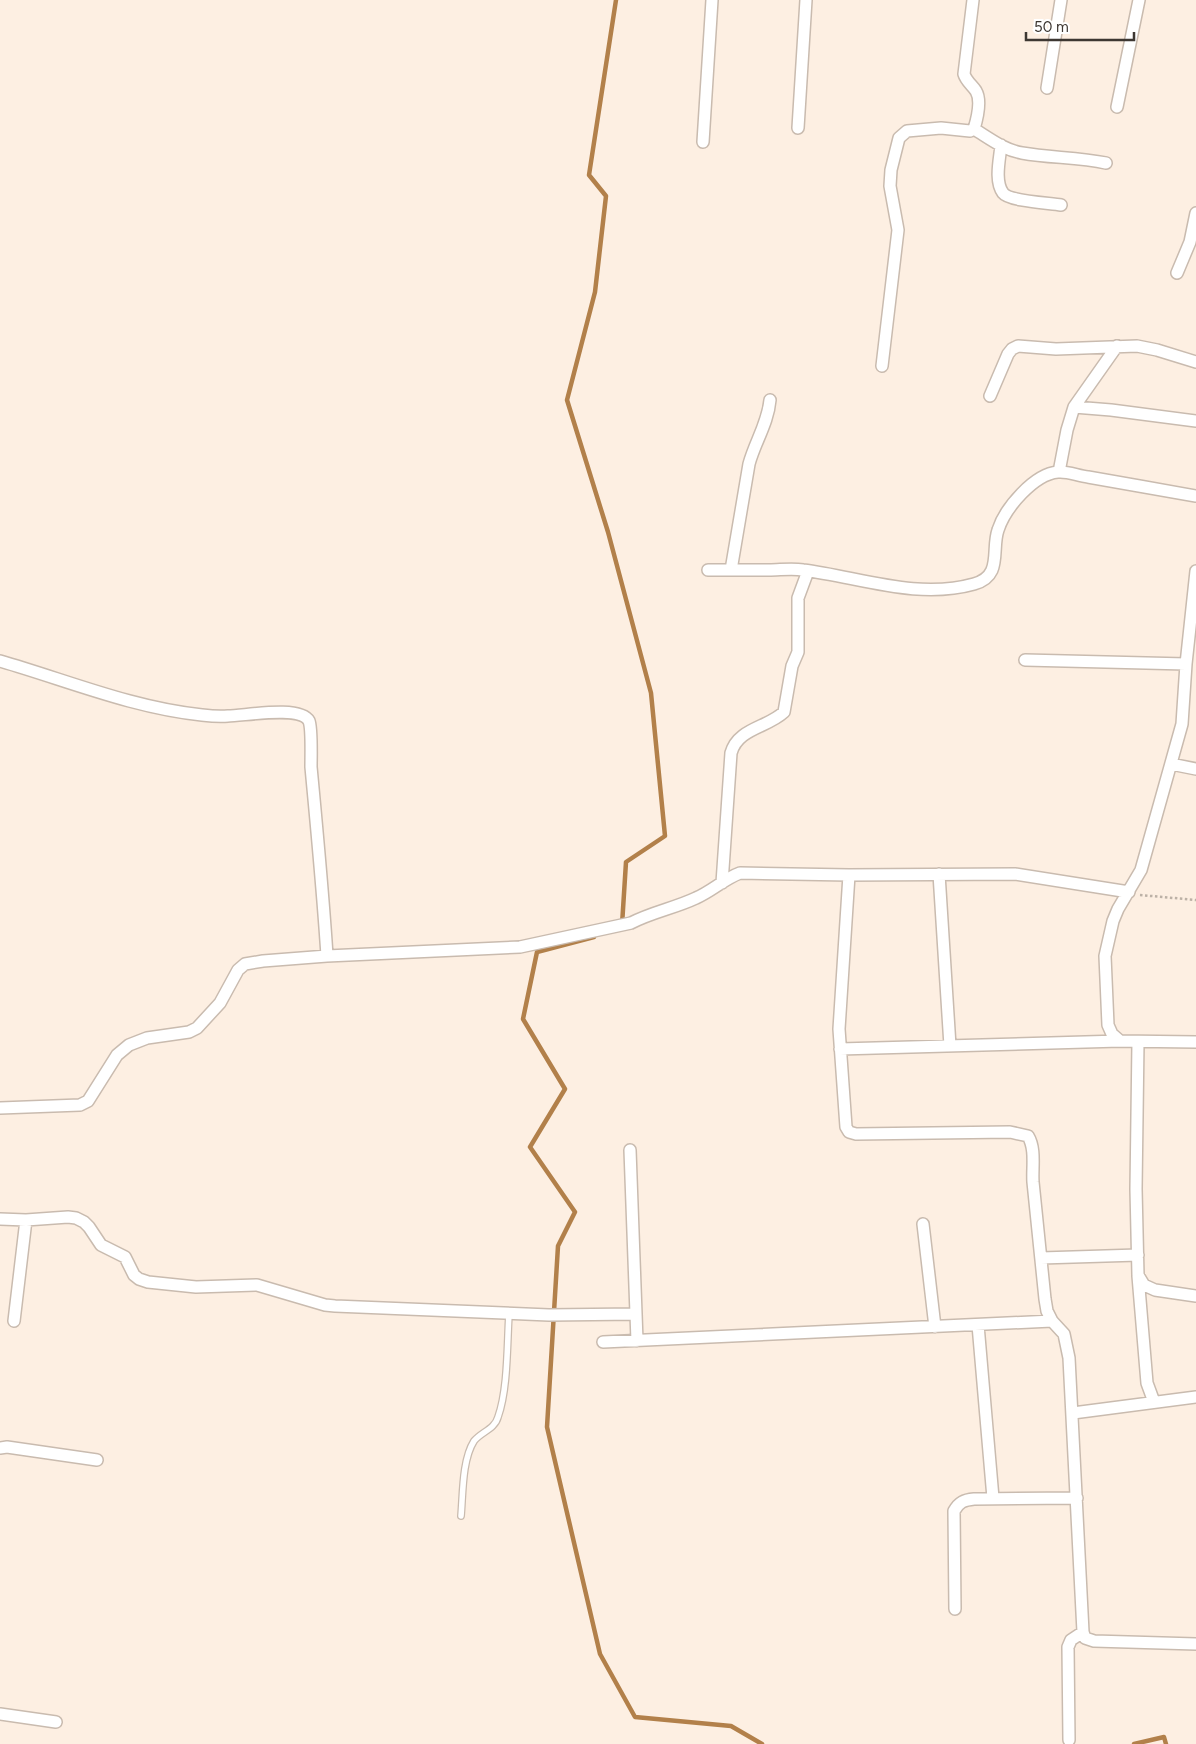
<svg xmlns="http://www.w3.org/2000/svg" width="1196" height="1744" font-family="Figtree,sans-serif">
	<style>
		.lines { fill: none; stroke-linecap: round; stroke-linejoin: round }
		.stream { stroke: #b2804a; stroke-width: 4.5 }
		.service-casing { stroke: #c9bbaf; stroke-width: 8 }
		.minor-casing { stroke: #c9bbaf; stroke-width: 14 }
		.path { stroke: #bcb1a6; stroke-width: 2.5; stroke-dasharray: 2.5 2.5; stroke-linecap: butt }
		.service { stroke: #fff; stroke-width: 5.5 }
		.minor { stroke: #fff; stroke-width: 11 }
	</style>
	<rect width="100%" height="100%" fill="#fdefe2"/>
	<g class="lines">
		<path class="stream" d="M616,0L589,175L606,196L595,292L567,400L608,532L651,693L665,836L626,862L622,925
			M594,937L537,952L523,1019L565,1089L530,1147L575,1212L558,1246L547,1427L600,1654L635,1717L731,1726L762,1744
			M1134,1744L1164,1737L1166,1744"/>
		<defs>
			<path id="service" d="M461,1516C463,1494 462,1460 474,1441C481,1432 495,1429 498,1417C508,1389 507,1345 509,1314"/>
			<path id="minor" d="M1047,88L1061,0
				M1117,107L1139,0
				M798,128L806,0
				M974,129C989,138 1004,150 1022,153C1050,158 1078,157 1106,163
				M703,142L712,0
				M1001,145C1000,158 994,181 1003,193C1009,201 1049,203 1061,205
				M1177,273L1190,242L1196,213
				M882,366L898,230L890,186L891,170L899,138L907,131L941,128L970,131L974,129C977,119 982,101 976,91C972,85 966,81 964,74L973,0
				M990,396L1008,354L1012,349L1018,346L1056,349L1137,346L1157,350L1196,362
				M1074,407L1111,410L1196,421
				M1059,472L1067,430L1074,407L1117,346
				M708,570C728,570 748,570 769,570C780,570 792,568 803,570C859,577 917,600 974,584C1003,576 991,550 998,530C1005,508 1034,474 1058,472C1068,471 1078,476 1088,477C1124,483 1160,490 1196,496
				M731,570L749,464C755,442 768,423 770,400
				M1196,571L1186,664L1182,724L1141,870L1118,909L1113,921L1105,956L1108,1025L1112,1034L1120,1041L1196,1042
				M1025,660L1186,664
				M0,661C66,680 133,708 202,715C210,716 219,717 228,716C244,716 300,705 309,721C312,728 311,757 311,767C317,830 323,893 327,956
				M1171,764L1196,769
				M939,874L950,1046
				M849,875L839,1029L846,1127L849,1132L856,1134L1010,1132L1028,1136C1036,1149 1032,1168 1033,1182C1037,1221 1041,1260 1045,1299L1047,1311L1052,1321L1064,1334L1069,1358L1083,1632L1085,1638L1094,1641L1196,1644
				M722,883L731,753C738,728 767,728 784,712L792,666L798,652V598L808,571
				M1138,1042L1136,1189L1138,1275L1144,1285L1155,1290L1196,1296
				M840,1049L1120,1041
				M0,1108L80,1105L88,1101L117,1055L129,1045L147,1038L189,1032L197,1028L220,1003L238,970L245,964L263,961L327,956L520,947L631,923C652,912 675,908 696,898C712,891 724,879 740,873L849,875L1015,874L1129,892
				M630,1150L637,1341
				M0,1219L26,1220L68,1217L76,1218L84,1222L89,1227L101,1245L125,1257L134,1275L139,1279L148,1282L196,1287L257,1285L325,1305L335,1306L549,1315L636,1314
				M923,1224L935,1327
				M1041,1258L1138,1255
				M1138,1276L1147,1383L1154,1402
				M14,1321L26,1220
				M978,1325L993,1498
				M603,1342L1052,1321
				M1073,1413L1196,1397
				M0,1448L7,1447L97,1460
				M955,1609L954,1511C959,1502 964,1500 974,1499L1077,1498
				M0,1714L56,1722
				M1069,1740L1068,1647L1071,1640L1083,1632"/>
		</defs>
		<use href="#service" class="service-casing"/>
		<use href="#minor" class="minor-casing"/>
		<path class="path" d="M1140,895L1196,900"/>
		<use href="#service" class="service"/>
		<use href="#minor" class="minor"/>
	</g>
	<path d="M1026 32v8h108v-8" fill="none" stroke="#3d3732" stroke-width="2.5"/>
	<text x="1034" y="32" font-size="15" fill="#3d3732" stroke="#ffffff" stroke-width="4" paint-order="stroke">50 m</text>
</svg>
